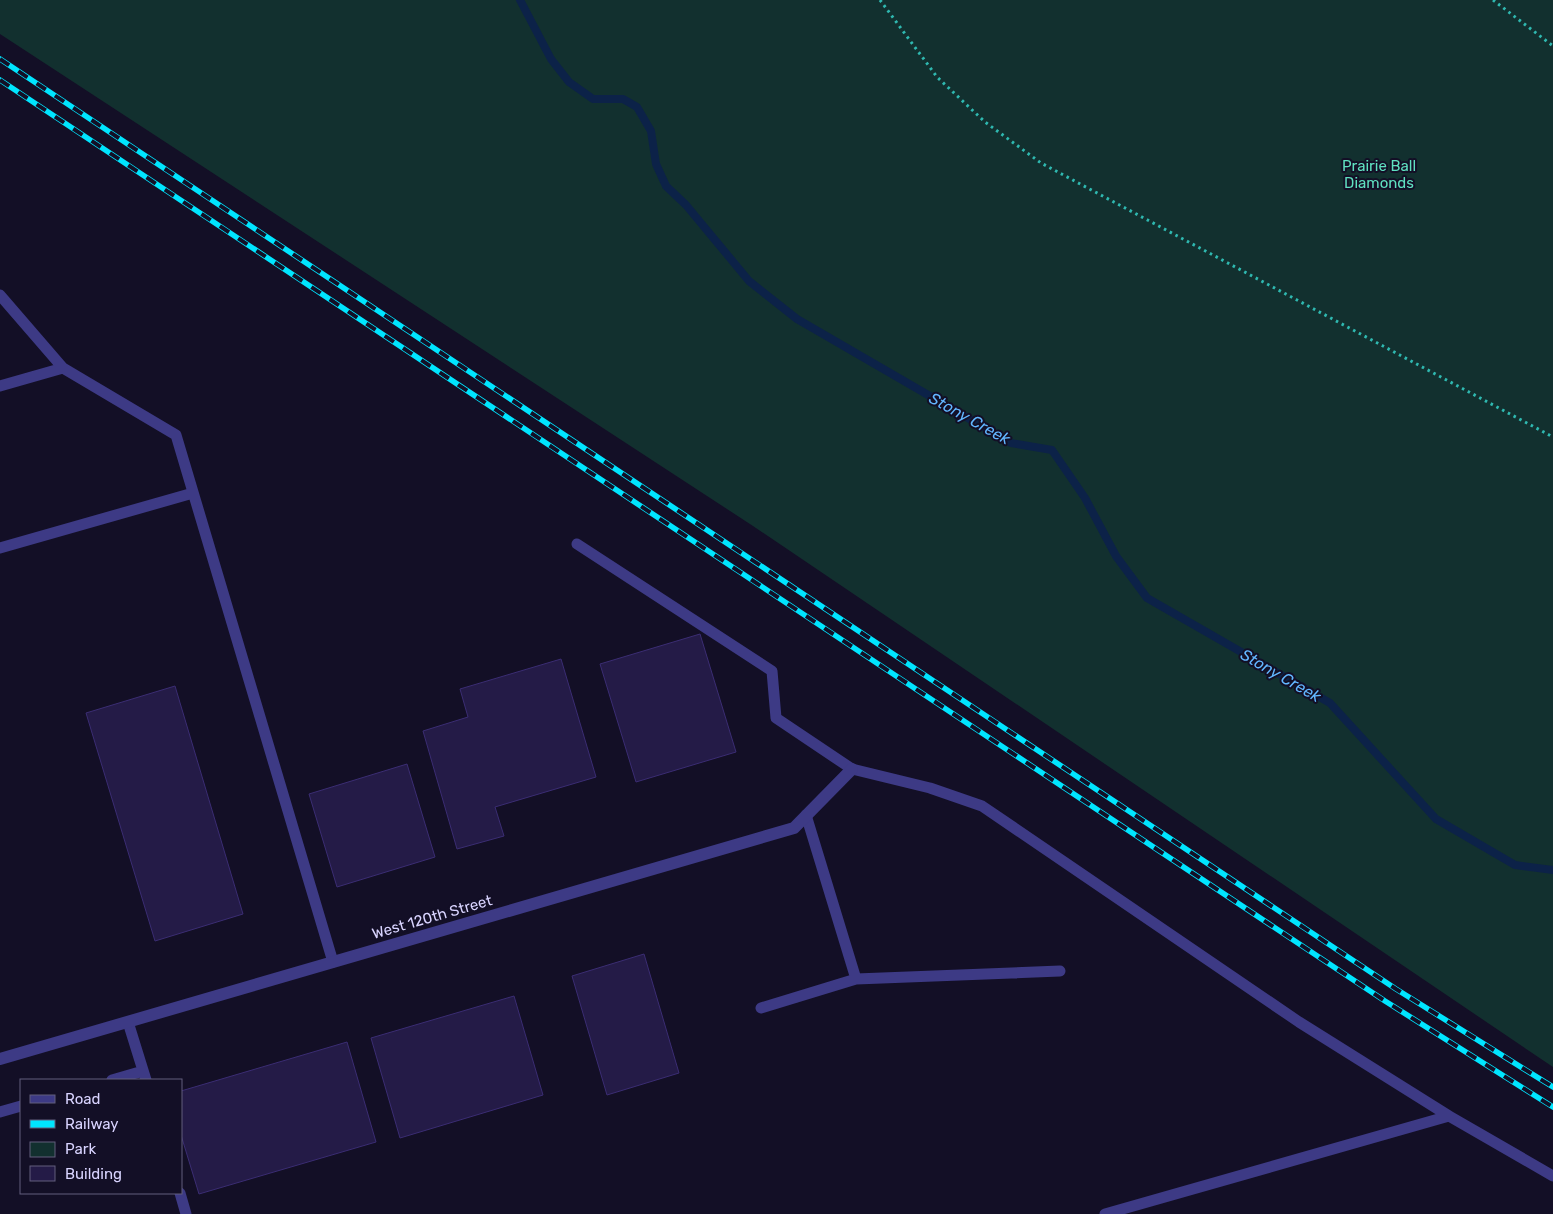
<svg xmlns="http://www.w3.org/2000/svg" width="1553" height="1214" font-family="Rubik,sans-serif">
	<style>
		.green { fill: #12302f }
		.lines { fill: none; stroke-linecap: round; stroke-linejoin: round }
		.stream { stroke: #0c2248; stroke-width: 8 }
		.building { fill: #241b47; stroke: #3b2d73 }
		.path { stroke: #2fb8b0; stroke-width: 3; stroke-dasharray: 2.5 4; stroke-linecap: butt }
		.lane { stroke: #3d3a85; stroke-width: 11 }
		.street { stroke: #3d3a85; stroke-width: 12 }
		.rail-casing { stroke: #00e5ff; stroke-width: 5.5 }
		.rail { stroke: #130f26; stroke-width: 4; stroke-dasharray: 11; stroke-linecap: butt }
		.labels { text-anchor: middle; stroke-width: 4; stroke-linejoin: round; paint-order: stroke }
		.park-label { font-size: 15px; fill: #5fe0c0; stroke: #130f26 }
		.street-label { font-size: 15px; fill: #d9d4ff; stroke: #130f26 }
		.water-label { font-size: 16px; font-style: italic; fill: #62b6ff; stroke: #130f26 }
	</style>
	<rect width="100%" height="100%" fill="#130f26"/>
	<path class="green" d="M0,0H1553V1067L753,526L0,34Z"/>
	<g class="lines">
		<path class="stream" d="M520,0L551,59L569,82L593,99H623L637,107L651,131L656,164L666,186L686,205L749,281L797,319L1011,443L1052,450L1085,498L1116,556L1147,598L1330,703L1436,819L1515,865L1553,870"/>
	</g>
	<path class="building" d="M700,634L736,752L636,782L600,664Z
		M561,659L596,777L495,807L504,836L457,849L423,731L468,717L460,689Z
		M175,686L243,914L155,941L86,713Z
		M407,764L435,857L337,887L309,794Z
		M644,954L679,1073L607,1095L572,976Z
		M514,996L543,1095L400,1138L371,1038Z
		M347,1042L376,1142L199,1194L181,1135V1091Z"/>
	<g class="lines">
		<path class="path" d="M880,0L937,77L985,122L1041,163L1553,437
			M1493,0L1553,46"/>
		<path class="lane" d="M0,295L63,368L176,435L333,962
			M0,386L63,368
			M577,544L772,671L776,718L852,769L930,788L982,806L1299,1022L1449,1116
			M0,548L193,493
			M806,815L856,979
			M761,1008L856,979L1060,971
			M128,1022L146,1080
			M112,1080L143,1071
			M0,1112L21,1106
			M180,1193L186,1214
			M1105,1214L1449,1116L1553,1176"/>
		<path class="street" d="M0,1059L794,828L852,769"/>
		<defs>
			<path id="rail" d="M0,59L1396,989L1553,1087
				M0,80L1385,1001L1553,1107"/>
		</defs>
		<use href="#rail" class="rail-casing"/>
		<use href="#rail" class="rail"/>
	</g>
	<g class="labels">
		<g class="park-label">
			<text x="1379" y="171">Prairie Ball<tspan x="1379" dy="17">Diamonds</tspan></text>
		</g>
		<g class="street-label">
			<text transform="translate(432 917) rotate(-16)" y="5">West 120th Street</text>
		</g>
		<g class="water-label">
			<text transform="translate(970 418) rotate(29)" y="6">Stony Creek</text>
			<text transform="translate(1281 675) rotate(30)" y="6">Stony Creek</text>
		</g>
	</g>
	<rect x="20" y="1079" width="162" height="115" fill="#130f26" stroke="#625e7d"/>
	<rect x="30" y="1095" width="25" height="8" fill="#3d3a85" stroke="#625e7d"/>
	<text x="65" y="1104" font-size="15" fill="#d9d4ff">Road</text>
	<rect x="30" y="1120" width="25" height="8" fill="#00e5ff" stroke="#625e7d"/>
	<text x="65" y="1129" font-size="15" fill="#d9d4ff">Railway</text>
	<rect x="30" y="1142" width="25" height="15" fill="#12302f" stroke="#625e7d"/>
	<text x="65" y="1154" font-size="15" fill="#d9d4ff">Park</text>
	<rect x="30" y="1166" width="25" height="15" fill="#241b47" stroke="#625e7d"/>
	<text x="65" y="1179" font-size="15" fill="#d9d4ff">Building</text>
</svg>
